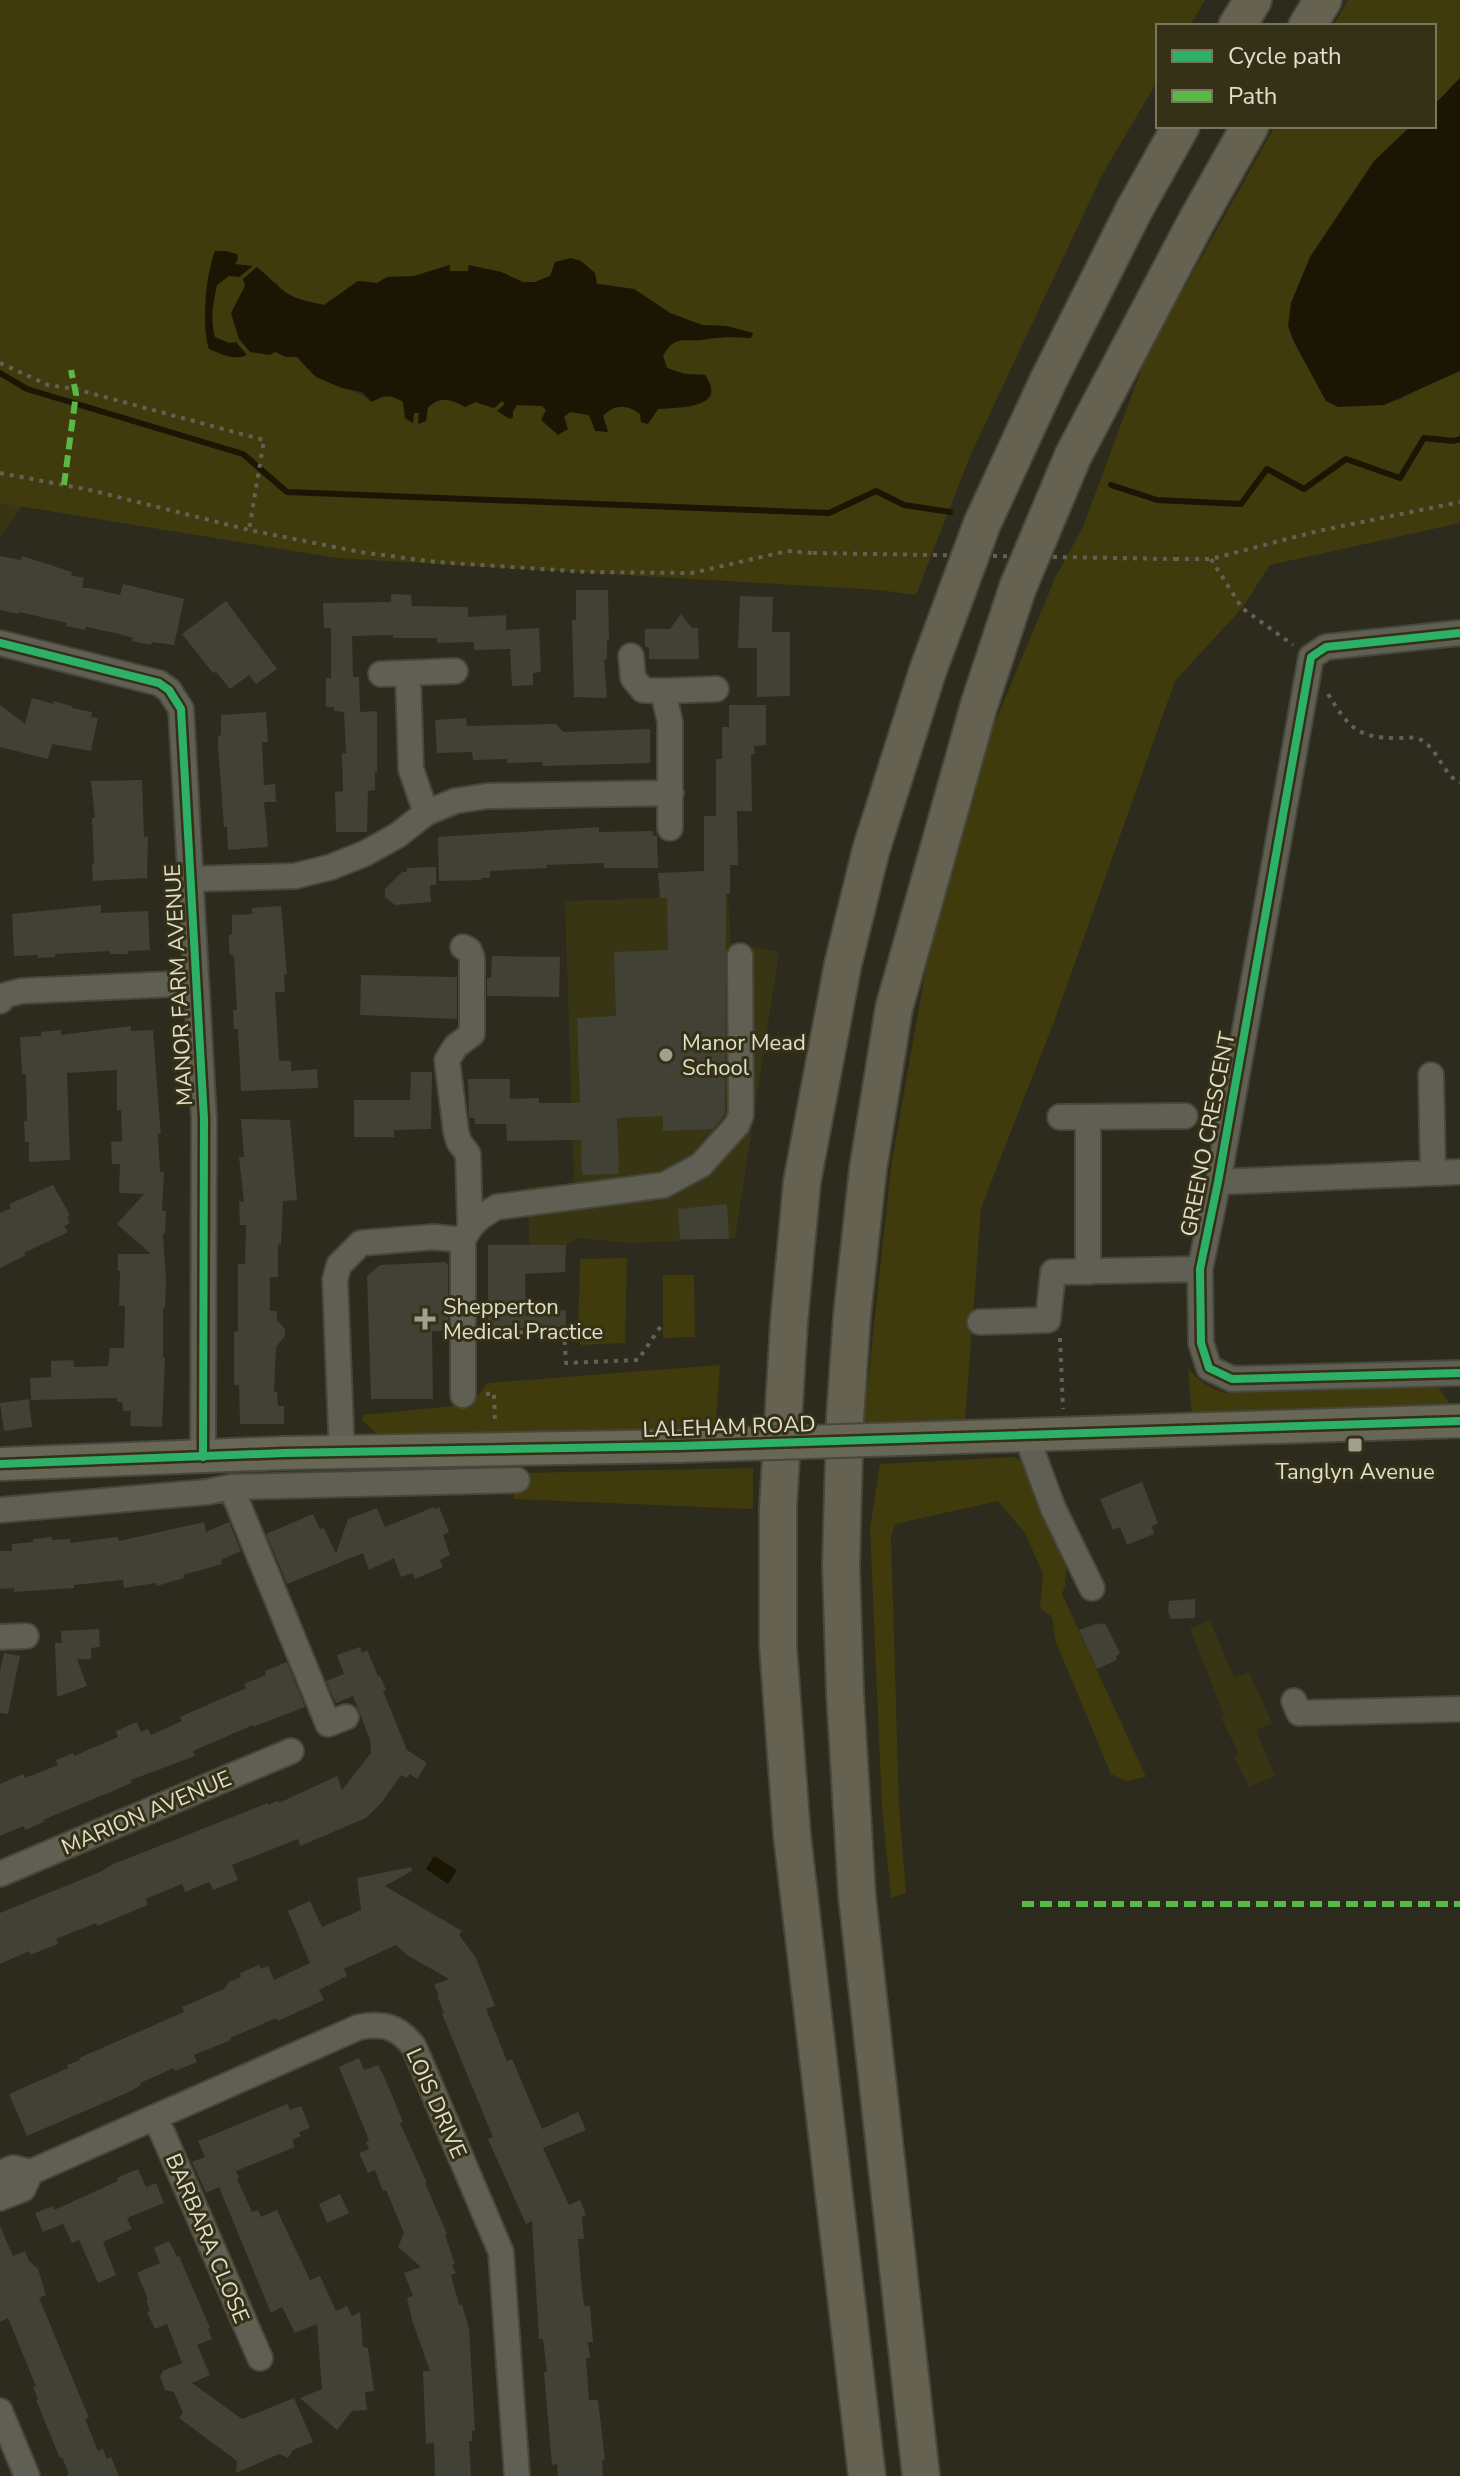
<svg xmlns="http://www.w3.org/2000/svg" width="1460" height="2476" font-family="'Nunito Sans',sans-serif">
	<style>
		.built { fill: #383514 }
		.green { fill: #403b0c; fill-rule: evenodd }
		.water { fill: #1a1603 }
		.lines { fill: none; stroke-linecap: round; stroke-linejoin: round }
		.stream { stroke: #1a1603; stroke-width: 6 }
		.building { fill: #424135 }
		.minor-casing { stroke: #48473b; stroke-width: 28 }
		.major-casing { stroke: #48473b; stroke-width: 36 }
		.highway-casing { stroke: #48473b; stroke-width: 40 }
		.path { stroke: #636155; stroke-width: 4; stroke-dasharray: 4 6; stroke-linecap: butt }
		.minor { stroke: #605f53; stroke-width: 24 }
		.major { stroke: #686656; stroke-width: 32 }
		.highway { stroke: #656251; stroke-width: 36 }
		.major-bridge-casing { stroke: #48473b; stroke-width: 36; stroke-linecap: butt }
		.path-bridge { stroke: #636155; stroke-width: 4; stroke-dasharray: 4 6; stroke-linecap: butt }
		.major-bridge { stroke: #686656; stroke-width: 32 }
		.quiet { stroke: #58b947; stroke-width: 6; stroke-dasharray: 12 6; stroke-linecap: butt }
		.cycleway-casing { stroke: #343116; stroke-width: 13 }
		.cycleway { stroke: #2db169; stroke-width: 8 }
		.poi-dot { fill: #a19f90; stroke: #343116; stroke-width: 3 }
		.labels { text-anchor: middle; stroke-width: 6; stroke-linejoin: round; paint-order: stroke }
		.street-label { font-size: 22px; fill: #e0dece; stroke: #343116 }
		.poi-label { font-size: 22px; fill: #e0dece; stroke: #343116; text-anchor: start }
	</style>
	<rect width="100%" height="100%" fill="#2d2b1d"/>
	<path class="built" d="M0,502L22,506L0,538Z
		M728,896L731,943L779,952L735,1238L630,1243L578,1238L566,1245H529L528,1187L574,1183L565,901Z
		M1210,1621L1234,1678L1249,1672L1272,1723L1256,1730L1275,1776L1249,1787L1234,1757L1239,1754L1221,1718L1224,1716L1190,1628Z"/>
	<path class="green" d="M0,0H1205L1190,26H1158V80L1102,175L970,456L916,595L879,590L337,558L0,503ZM449,265L450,271H468L469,266L501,272L523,282H534L550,276L634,289L670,313L702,325L726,326L753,333L750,338C734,337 722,336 706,339C686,343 676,332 663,356L667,368L685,374L705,375L690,407L658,409L640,414C627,404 614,404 603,416L608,431L589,415L570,412L564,417L569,425L542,406L517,405L513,411H497L505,404L502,401L494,408L475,402L465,407C439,393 432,400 418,423L419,412H414L413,423L406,419L403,401L385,395L371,402C354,386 334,389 316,376C309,372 303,363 297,357C271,357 250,330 232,313L245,286L276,282C286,298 307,301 324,305L358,281L377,283L388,277L414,276Z
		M1348,0H1460V78L1434,105V26H1333Z
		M1275,126H1411L1374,161L1293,340L1326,401L1338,407L1399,400L1430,383L1460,371V523L1270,565L1242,608L1175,681L1055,1019L981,1208L965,1421L863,1427L891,1167L926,968L989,737L1056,576L1083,527L1147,354Z
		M627,1258L625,1343L581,1345L578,1340L580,1259Z
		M663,1275H694L695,1337L663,1338Z
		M720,1365L715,1435L506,1433L378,1435L361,1419L364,1415L472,1404L487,1383Z
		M1188,1368C1200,1382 1209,1389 1227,1393L1417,1386L1439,1388L1448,1401L1446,1407L1192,1416Z
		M1015,1457L1027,1465L1067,1562L1065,1586L1062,1594L1146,1777L1127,1781L1111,1774L1056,1642L1052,1617L1040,1608L1043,1574L1025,1533L998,1501L895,1524L891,1537L899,1808L906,1893L891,1898L882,1808L870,1528L880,1464Z
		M753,1468V1509L514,1499V1487L526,1473Z"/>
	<path class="water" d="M1460,78V371L1384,405L1338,407L1326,401L1293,340L1288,326L1291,303L1310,257L1374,161L1411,126H1434V105Z
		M215,251H225L237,254L238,259L235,264L253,266L239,277L229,276L217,285C213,303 210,319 215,337L229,343L236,342L247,355C234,361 221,354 209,349C201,326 206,273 215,251Z
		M571,258L581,261L595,273L597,284L634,289L670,313L702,325L726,326L753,333L751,338C735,337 721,337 707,339C686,344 676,332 663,356L667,368L685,374L705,375C729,409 679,407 658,409L648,424L641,422L640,414C627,404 614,404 603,416L608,432L595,431L589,415L570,412L564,417L568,429L558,435L541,420L546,410L542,406L517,405L513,411V417L510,419L497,411L505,404L502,401L494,408L475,402L465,407C451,399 441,396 428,407L426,421L418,424L419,413H414L413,423L405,418L403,402C390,394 384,395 372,402L362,392L342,388L316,377L297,357H286L275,352L270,355L250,352L239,339L231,313L245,286L243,279L257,267C266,274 273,282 281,289C292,299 310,302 324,305L358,281L377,283L387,277L414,276L450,265V271H468L469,265L501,272L523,282H535L550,276L555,262Z
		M434,1856L457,1870L448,1884L426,1869Z"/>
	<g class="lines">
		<path class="stream" d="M0,373L27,389L243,454L287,492L829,513L876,491L904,505L950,512
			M1111,485L1157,500L1241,504L1267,469L1304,489L1346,459L1400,478L1424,438L1454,441L1460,439"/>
	</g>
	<path class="building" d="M0,556L21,560L22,556L72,572L71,575L84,578L82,588H90L120,595L123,584L184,599L174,645L152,642L151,645L132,641L133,638L115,633L86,627L85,630L66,626L67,623L19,612V614L0,610Z
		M576,590H608L609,641H607V659L604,660L607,698L574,697L572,620H576Z
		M391,594L411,595L412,606L465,607L468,608V617L506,615V630L539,628L541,672L533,673V685L512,686L510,649L474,650V642L437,643V638H393V635L352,636L353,677H359L360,712L377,711V772H375V790L368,791L367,832H336L335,792L343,791L342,753H346L344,712L334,711V707H326V678H331V628H324L323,603L391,602Z
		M740,596L773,597L772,632H790V696L757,697V648H738Z
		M226,601L277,669L256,684L249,675L230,689L216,672L213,673L182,634Z
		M681,614L692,628H698L699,659H649V647H645V629H670Z
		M32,698L53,704V701L72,706V708L92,712L91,717L98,718L91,751L52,744L48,759L0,747V705L25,724Z
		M729,705H766V745L754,746L755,754H751L752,811H737L738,865H730V894H726L725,1114L713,1129L663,1131V1116L617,1118L619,1174L582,1175L581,1140L507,1141L506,1124H475V1118H469L468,1079H510V1099L539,1098V1103H580L577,1018L616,1016L614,952L668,950L667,898H660L658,873L704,871V816H716V759H722V727H729Z
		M266,712L268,742H262L264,785L275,784L276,802H264L268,845L267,847L228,850L227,827H224L218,745V736L221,735V715Z
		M466,718L467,726L556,724L563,732L650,729V763L543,766L542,762L507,763V759L473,760L472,752L437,753L435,720Z
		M142,780L144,837L148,836L147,878L93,881L92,864H94L92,818H95L91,781Z
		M599,827V832L653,831V836L657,835L658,868H604V863L546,865L547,868L490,871V878H481V880L439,881L438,837Z
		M436,867V885H430L431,902L395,905L385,897V889L402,872H407V868Z
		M101,905V913L148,911L150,950L127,951L128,954H110V951L55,954V957L38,958V955L14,956L12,914Z
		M281,906L287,975L284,974L285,992H275L279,1061H291V1071L317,1069L318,1088L241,1091L238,1029H234L233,1010H237L234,956L230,955L229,946V935L232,934V915L252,914V908Z
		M492,956L560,957L559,997L487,996V978H491Z
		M361,975L457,977V1019L360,1015Z
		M131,1026V1031L153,1030L160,1124L161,1133L158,1134L160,1172H164L162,1211H166L165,1234L163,1233L166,1281L165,1308L163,1307V1357L165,1358L162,1427L130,1426L131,1411H123L122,1402H117V1398L31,1400L30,1378L51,1377V1361L73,1360L74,1367L108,1366L110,1348H124L125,1306H119L120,1271H118V1254H151L117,1224L144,1194L119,1193L120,1164H112L111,1142L122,1141L121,1110H117V1070L67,1073L70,1160L29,1162V1142H25L24,1121H27L26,1074H22L20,1037L41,1036V1032L61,1030V1035Z
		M411,1072H432L431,1129L394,1130V1137H354V1100H410Z
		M241,1119L290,1120L297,1200L283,1201L281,1245L278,1244V1277H270V1311H277V1320L285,1329V1336L276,1347L274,1392H277L278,1406H284V1424H240L239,1385H234V1332L238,1331V1264H245L246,1225H240L239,1201L244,1202L239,1157H244Z
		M53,1185L70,1215L67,1217L70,1223L64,1226L68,1232L24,1253L26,1255L0,1268V1213L11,1208L9,1204Z
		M727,1204L729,1239H680L678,1209Z
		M488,1245H566L565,1272L525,1274L526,1316L566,1310V1327L488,1329Z
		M445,1262L448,1265V1331H432L433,1399H371L367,1276L380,1265Z
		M29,1399L32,1427L4,1431L0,1403Z
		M1142,1482L1158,1523L1152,1526L1154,1534L1127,1545L1120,1527L1113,1530L1100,1499Z
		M434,1507L435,1509L439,1507L449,1532L443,1535L450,1555L440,1560L443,1567L415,1579L413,1573L401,1577L394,1558L369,1570L363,1553L287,1584L266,1534L313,1514L320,1529L324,1528L336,1554L348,1519L377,1508L385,1527Z
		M204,1522L206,1532L229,1522L241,1551L221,1560L222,1564L183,1575L184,1578L157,1586L156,1583L124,1588L123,1580L74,1585V1588L14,1592V1588L0,1589V1551H12V1544L33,1542V1539L52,1537V1540L70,1539V1543L118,1537L119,1541Z
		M1195,1599V1618L1171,1619L1168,1611L1169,1601Z
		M1099,1623L1101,1625L1105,1623L1120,1653L1116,1656L1117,1660L1097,1669L1079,1630Z
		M99,1629L100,1647L91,1648V1659H77L87,1686L57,1697L55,1643H62L61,1631Z
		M360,1647L362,1653L367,1650L378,1676H380L386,1690L383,1691L407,1750L427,1763L417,1779L410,1774L406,1778L401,1775L382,1802L366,1818L300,1846L298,1839L232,1865L238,1880L213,1890L209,1882L185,1892L182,1884L145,1899L148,1905L97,1926L96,1923L56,1939L58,1944L30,1955L29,1951L0,1964V1913L102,1871L111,1865L268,1803V1805L278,1801L279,1803L337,1776L342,1790L371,1753L370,1740L353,1696L336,1703L326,1681L344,1674L337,1655Z
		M4,1653L20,1656L8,1714L0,1713V1671Z
		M287,1662L305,1707L253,1727V1725L193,1751L195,1756L131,1780L132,1783L43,1820L44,1822L25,1830L24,1826L0,1836V1784L23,1774L25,1778L58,1765L56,1760L73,1753L74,1756L118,1737L116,1731L137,1722L141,1732L148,1729L151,1735L182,1721L180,1717L246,1688L244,1684L266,1675L265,1671Z
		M411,1867L412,1871L385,1886L462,1931L459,1935L476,1958L495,2006L486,2009L507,2061L512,2059L542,2129L578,2112L586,2130L543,2148L569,2205L580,2200L586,2215L582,2217L584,2239H578L581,2279L584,2306H590L593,2342H588L590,2358H586L589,2400H598L605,2460L602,2461L603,2476H558L557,2464L552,2465L544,2372H547L543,2339H539L532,2221L526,2224L501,2168L488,2139L493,2137L442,2014L444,2013L437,1995H439L434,1985L449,1979L407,1955L396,1945L344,1969L347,1976L319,1990L324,2000L278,2021L276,2018L230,2038L231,2040L194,2055L197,2062L175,2071L174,2068L140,2083L141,2085L129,2092L27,2136L9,2094L68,2068L67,2065L80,2060L79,2058L184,2012L182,2007L224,1989L229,1982L241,1977L240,1973L259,1965L261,1969L268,1966L274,1980L310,1963L288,1911L310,1901L322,1927L361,1910L357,1878Z
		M359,2058L364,2070L378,2065L383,2074L403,2122L400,2123L427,2183H425L447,2234L445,2235L455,2264L452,2265L456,2273L451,2275L459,2305L462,2304L469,2329L475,2430L472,2431V2441H469L471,2476H435L434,2443L426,2444L423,2371H430L412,2320L407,2298L413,2296L404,2273L421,2267L398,2247L404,2233L386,2190L383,2191L375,2170L368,2173L359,2153L369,2149L366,2142L369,2140L339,2067Z
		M287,2104L290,2110L301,2106L310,2128L299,2132L301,2136L292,2140L295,2147L236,2171L239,2178L237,2179L252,2212L258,2210L261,2217L277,2210L310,2280L320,2276L336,2311L347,2306L352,2316L360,2312L363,2347L368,2348L374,2391L365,2392L367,2410L352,2411L337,2430L300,2398L322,2389L317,2324L295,2333L282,2307L271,2313L219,2187L206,2193L192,2162L205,2157L198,2141Z
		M138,2169L146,2187L156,2183L164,2203L127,2218L132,2229L103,2242L116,2275L98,2283L79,2240L72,2243L63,2224L43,2232L35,2213L53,2206L54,2210L118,2181L117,2178Z
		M340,2194L349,2213L327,2223L319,2204Z
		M0,2226L13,2256L25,2251L29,2261L38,2269L46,2295L39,2298L89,2418L85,2419L98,2451L103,2449L107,2459L111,2457L119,2476H66L69,2474L62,2457L60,2458L36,2400L38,2399L33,2387L36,2386L8,2318L0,2322Z
		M169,2241L177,2257L179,2256L210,2328L208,2329L212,2339L197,2345L210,2375L192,2383L242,2419L294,2398L313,2442L293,2450L288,2458L279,2454L236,2473L237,2461L179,2418L183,2413L174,2392L165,2390L160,2377L163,2371L182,2363L167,2324L155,2329L147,2312L150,2311L146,2300L148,2299L137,2273L160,2263L154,2248Z"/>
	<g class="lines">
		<defs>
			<path id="minor" d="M1460,633L1326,647L1311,657L1218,1182L1200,1269L1201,1343L1209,1368L1232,1379L1460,1373
				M0,643L159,683L169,690L181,709L204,1119L203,1457
				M631,656L633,678L643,690L663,691L670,722V828
				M381,674L455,671
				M408,674L411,769L426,813
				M663,691L716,689
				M191,879L295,876L331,867L366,853L398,835L426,813L455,801L487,796L671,793
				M463,947L469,950L472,958V1034L456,1046L447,1060L456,1132L459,1142L468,1154L470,1225
				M0,1001L6,995L21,991L196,983
				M1431,1075L1433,1173
				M1060,1117L1185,1116
				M1218,1182L1460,1172
				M1088,1272V1117
				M980,1322L1048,1320L1053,1272L1200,1269
				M463,1395V1240C471,1223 480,1216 497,1207L664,1185L701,1165L737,1125L741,1115L740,956
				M1026,1435L1053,1508L1092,1588
				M342,1453L335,1280L339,1265L361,1243L434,1237L463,1240
				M231,1487L328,1724L346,1717
				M0,1510L207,1492L231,1487L517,1480
				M0,1637L26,1636
				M1294,1701L1299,1713L1460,1709
				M0,1874L291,1751
				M156,2118L260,2358
				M0,2173L13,2168L31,2172L359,2027C384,2023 398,2026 414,2047L501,2252L517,2476
				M0,2198L23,2189L31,2172
				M0,2411L27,2476"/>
			<path id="major" d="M933,1438L1460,1421
				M0,1464L284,1453L680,1446"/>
			<path id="highway" d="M1237,26L1253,0
				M1307,26L1323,0
				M867,2476L792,1835L778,1646V1508L789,1322L802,1182L843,964L871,850L928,670L982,524L1048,381L1134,210L1181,126
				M921,2476L857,1896L845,1693L841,1566L845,1417L852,1315L868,1169L894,1008L979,705L1018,587L1073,456L1196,222L1250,126"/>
		</defs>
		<use href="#minor" class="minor-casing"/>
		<use href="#major" class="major-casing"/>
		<use href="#highway" class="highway-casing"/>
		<path class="path" d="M0,363L48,385L75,389L264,440L249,530
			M0,473L90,490L249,530L360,552L436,562L587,572L692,573L787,551L813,553
			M1175,559H1211L1318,531L1460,502
			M1211,559L1242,608L1293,645
			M1328,694C1349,728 1357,738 1398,738C1407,738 1415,736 1423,741C1439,752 1443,774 1460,783
			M564,1331L566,1363L638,1360L663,1323
			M489,1333L574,1331L575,1340H578
			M1060,1338L1063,1409
			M486,1394L494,1393L495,1424"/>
		<use href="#minor" class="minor"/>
		<use href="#major" class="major"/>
		<use href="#highway" class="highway"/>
		<defs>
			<path id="major-bridge" d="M680,1446L933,1438"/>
		</defs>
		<use href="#major-bridge" class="major-bridge-casing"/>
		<path class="path-bridge" d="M813,553L1175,559"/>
		<use href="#major-bridge" class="major-bridge"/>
		<path class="quiet" d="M64,485L76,394L71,370
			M1022,1904H1460"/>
		<defs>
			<path id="cycleway" d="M1460,633L1326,647L1311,657L1218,1182L1200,1269L1201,1343L1209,1368L1232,1379L1460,1373
				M0,643L159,683L169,690L181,709L204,1119L203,1457
				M0,1464L284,1453L680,1446L1460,1421"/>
		</defs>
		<use href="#cycleway" class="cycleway-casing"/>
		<use href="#cycleway" class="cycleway"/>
	</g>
	<g class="poi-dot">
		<circle cx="666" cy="1055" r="8"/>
		<path d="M421 1307h8v8h8v8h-8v8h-8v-8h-8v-8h8z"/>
		<rect x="1347" y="1437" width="16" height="16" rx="4"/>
	</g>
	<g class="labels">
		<g class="street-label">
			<text transform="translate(178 985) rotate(-93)" y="8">MANOR FARM AVENUE</text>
			<text transform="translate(1207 1134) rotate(-79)" y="8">GREENO CRESCENT</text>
			<text transform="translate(729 1426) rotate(-2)" y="8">LALEHAM ROAD</text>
			<text transform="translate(146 1812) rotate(-23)" y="8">MARION AVENUE</text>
			<text transform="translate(437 2103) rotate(66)" y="8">LOIS DRIVE</text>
			<text transform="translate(208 2238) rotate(67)" y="8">BARBARA CLOSE</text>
		</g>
		<g class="poi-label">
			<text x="682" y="1050">Manor Mead<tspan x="682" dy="25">School</tspan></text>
			<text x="443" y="1314">Shepperton<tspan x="443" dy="25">Medical Practice</tspan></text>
			<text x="1355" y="1479" text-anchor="middle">Tanglyn Avenue</text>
		</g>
	</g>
	<rect x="1156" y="24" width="280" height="104" fill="#343116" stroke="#797660" stroke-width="2"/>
	<rect x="1172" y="50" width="40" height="12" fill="#2db169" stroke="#797660" stroke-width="2"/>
	<text x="1228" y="64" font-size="24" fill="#e0dece">Cycle path</text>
	<rect x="1172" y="90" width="40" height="12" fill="#58b947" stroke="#797660" stroke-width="2"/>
	<text x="1228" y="104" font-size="24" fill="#e0dece">Path</text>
</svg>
